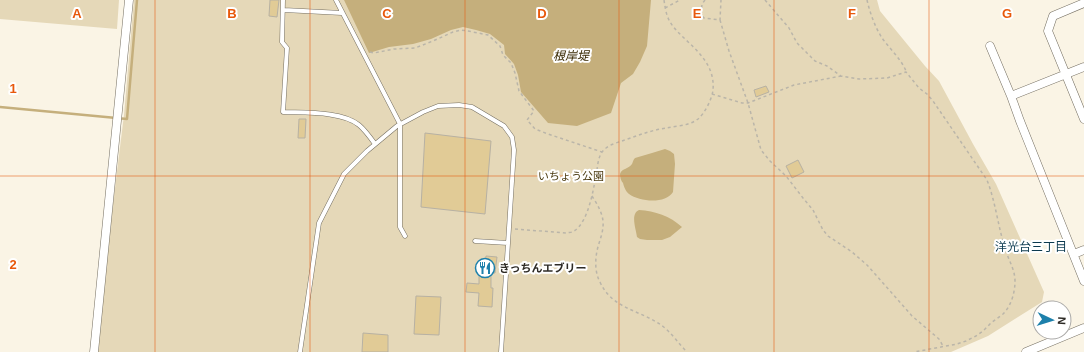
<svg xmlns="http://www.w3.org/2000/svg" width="1084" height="352" font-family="Arial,'Noto Sans JP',sans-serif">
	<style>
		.green { fill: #e5d8b8 }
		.water { fill: #c5af7c }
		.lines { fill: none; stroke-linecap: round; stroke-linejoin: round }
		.stream { stroke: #c5af7c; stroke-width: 2.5 }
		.building { fill: #e1cb96; stroke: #b7b1a3 }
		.service-casing { stroke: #756f62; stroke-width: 5 }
		.minor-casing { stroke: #756f62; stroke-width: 9 }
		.path { stroke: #bab5a9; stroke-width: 1.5; stroke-dasharray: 3 3; stroke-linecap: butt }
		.service { stroke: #fff; stroke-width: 4 }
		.minor { stroke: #fff; stroke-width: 8 }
		.grid { fill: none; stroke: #e8590c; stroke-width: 1; stroke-opacity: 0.55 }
		.labels { text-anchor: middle; stroke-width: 4; stroke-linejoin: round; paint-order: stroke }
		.park-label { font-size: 11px; fill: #4a3a10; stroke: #fff }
		.poi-label { font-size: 11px; font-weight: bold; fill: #2e2b26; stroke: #fff; text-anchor: start }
		.water-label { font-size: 12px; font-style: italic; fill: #372700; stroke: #fff }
		.neighbourhood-label { font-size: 12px; fill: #0c3a4f; stroke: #fff }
		.grid-label { font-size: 13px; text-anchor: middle; font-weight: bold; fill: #e8590c; stroke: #fff; stroke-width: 4; stroke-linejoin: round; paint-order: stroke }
	</style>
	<rect width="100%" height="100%" fill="#faf4e5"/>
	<path class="green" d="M0,0H119L117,29L0,19Z
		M134,0H877L880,11L925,66L939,81L973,144L996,184L1044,292L1042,302L988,336L951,352H97L111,220L124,115Z"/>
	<path class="water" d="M344,0H651L647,46L640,62L633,74L621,83L611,113L577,126L548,123L521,92L518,75L514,64L505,54L504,45L490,34L476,30L463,27L451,30L431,39L413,44L389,47L369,53Z
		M665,149L670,151L674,154L675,164L673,192C666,204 640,202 629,194C626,192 624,187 623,183C621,181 620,177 620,174C622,168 629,169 632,164C633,162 633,160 635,158L652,153Z
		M639,210C655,211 670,216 682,227L670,237L662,240H647L640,239L637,237C636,229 630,214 639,210Z"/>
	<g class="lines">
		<path class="stream" d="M0,107L127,119L137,0"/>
	</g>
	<path class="building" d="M270,0H279L277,17L269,16Z
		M766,86L769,92L756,97L754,90Z
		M299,119H306L305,138H298Z
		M425,133L491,141L485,214L421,207Z
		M798,160L804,172L792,178L786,166Z
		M486,256L497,257L495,273H491V288H493L492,307L478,306L479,293L466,292L467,283L479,284V271L485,266Z
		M416,296L441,297L439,335L414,334Z
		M363,333L388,335V352H362Z"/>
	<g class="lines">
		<defs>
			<path id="service" d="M283,0L282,42L287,48L283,112C304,113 342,111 359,125C365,130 370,137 375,144
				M336,0L400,124V227L405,236
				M284,10L342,13
				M475,241L508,243
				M300,352L319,223L344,174L367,151L397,126L423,112L438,106L459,105L472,107L504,126L512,137L514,150L501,352"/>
			<path id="minor" d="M1084,3L1053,16L1048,31L1084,119
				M990,46L1011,96
				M1084,67L1011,96L1020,121L1084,281
				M1074,254L1084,250
				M94,352L129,0
				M1026,352L1084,328"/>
		</defs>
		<use href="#service" class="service-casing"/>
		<use href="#minor" class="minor-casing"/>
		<path class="path" d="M705,0L702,4L701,15L704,18L720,20L721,0
			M765,0L789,28L797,43L815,61L827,66L841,76L859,79L887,78L906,72L919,88L927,94L933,101L987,180C996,203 998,228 1006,251C1009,261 1015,270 1015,281C1015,293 1011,306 1003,314L991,323L983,331L976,336L966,341L957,344L914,352
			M867,0C870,13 875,27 882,38C890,49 901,59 906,71
			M665,8L680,0
			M720,20L729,51L748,103L761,150L770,161L786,176L803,198L813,210L823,230L828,236L852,252L867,265L912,316L939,339L943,346
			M370,52L374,53L394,49L415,48L433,41L453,32L461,30L468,31L488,35L500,46L503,55L511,63L515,73L519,91L534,111L527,120L535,129L548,134L602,152
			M712,94L742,103H748L794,85L841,76
			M592,196C597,204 602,212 603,221C604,232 599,241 597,251C595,261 595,273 600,282C612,309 640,310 661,325C670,331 679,344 687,352
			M515,229L566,233C568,232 572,233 574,231C589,222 594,186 597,170C598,162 599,153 606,148C611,144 619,142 625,140C639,135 652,130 666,128C676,126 689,126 698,119C705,113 712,99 713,90C715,67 700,53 685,39C679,33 673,28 669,20C666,14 665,7 664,0"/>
		<use href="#service" class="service"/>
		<use href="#minor" class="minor"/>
	</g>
	<path class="grid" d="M155,0V352M310,0V352M465,0V352M619,0V352M774,0V352M929,0V352M0,176H1084"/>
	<defs>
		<symbol id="restaurant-ring" viewBox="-11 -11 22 22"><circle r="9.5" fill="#fff" stroke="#1d80ab" stroke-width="1.5"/><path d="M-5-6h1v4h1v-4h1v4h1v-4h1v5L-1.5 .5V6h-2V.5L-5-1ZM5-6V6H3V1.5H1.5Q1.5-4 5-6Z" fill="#1d80ab"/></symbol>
	</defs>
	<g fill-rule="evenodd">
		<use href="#restaurant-ring" x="474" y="257" width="22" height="22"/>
	</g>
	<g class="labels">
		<g class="park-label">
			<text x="571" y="180">いちょう公園</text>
		</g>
		<g class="poi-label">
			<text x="499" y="272">きっちんエブリー</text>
		</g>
		<g class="water-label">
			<text x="571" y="60">根岸堤</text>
		</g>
		<g class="neighbourhood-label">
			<text x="1031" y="251">洋光台三丁目</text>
		</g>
	</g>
	<g class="grid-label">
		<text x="77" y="18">A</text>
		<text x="232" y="18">B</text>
		<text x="387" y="18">C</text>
		<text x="542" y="18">D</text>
		<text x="697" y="18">E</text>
		<text x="852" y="18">F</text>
		<text x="1007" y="18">G</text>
		<text x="13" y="93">1</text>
		<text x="13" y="269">2</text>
	</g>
	<g transform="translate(1052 320) rotate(94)"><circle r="19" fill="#ffffff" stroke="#abaaa8"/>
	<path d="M0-3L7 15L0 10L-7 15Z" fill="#1d80ab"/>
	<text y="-6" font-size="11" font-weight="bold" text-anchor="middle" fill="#2e2b26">N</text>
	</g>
</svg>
